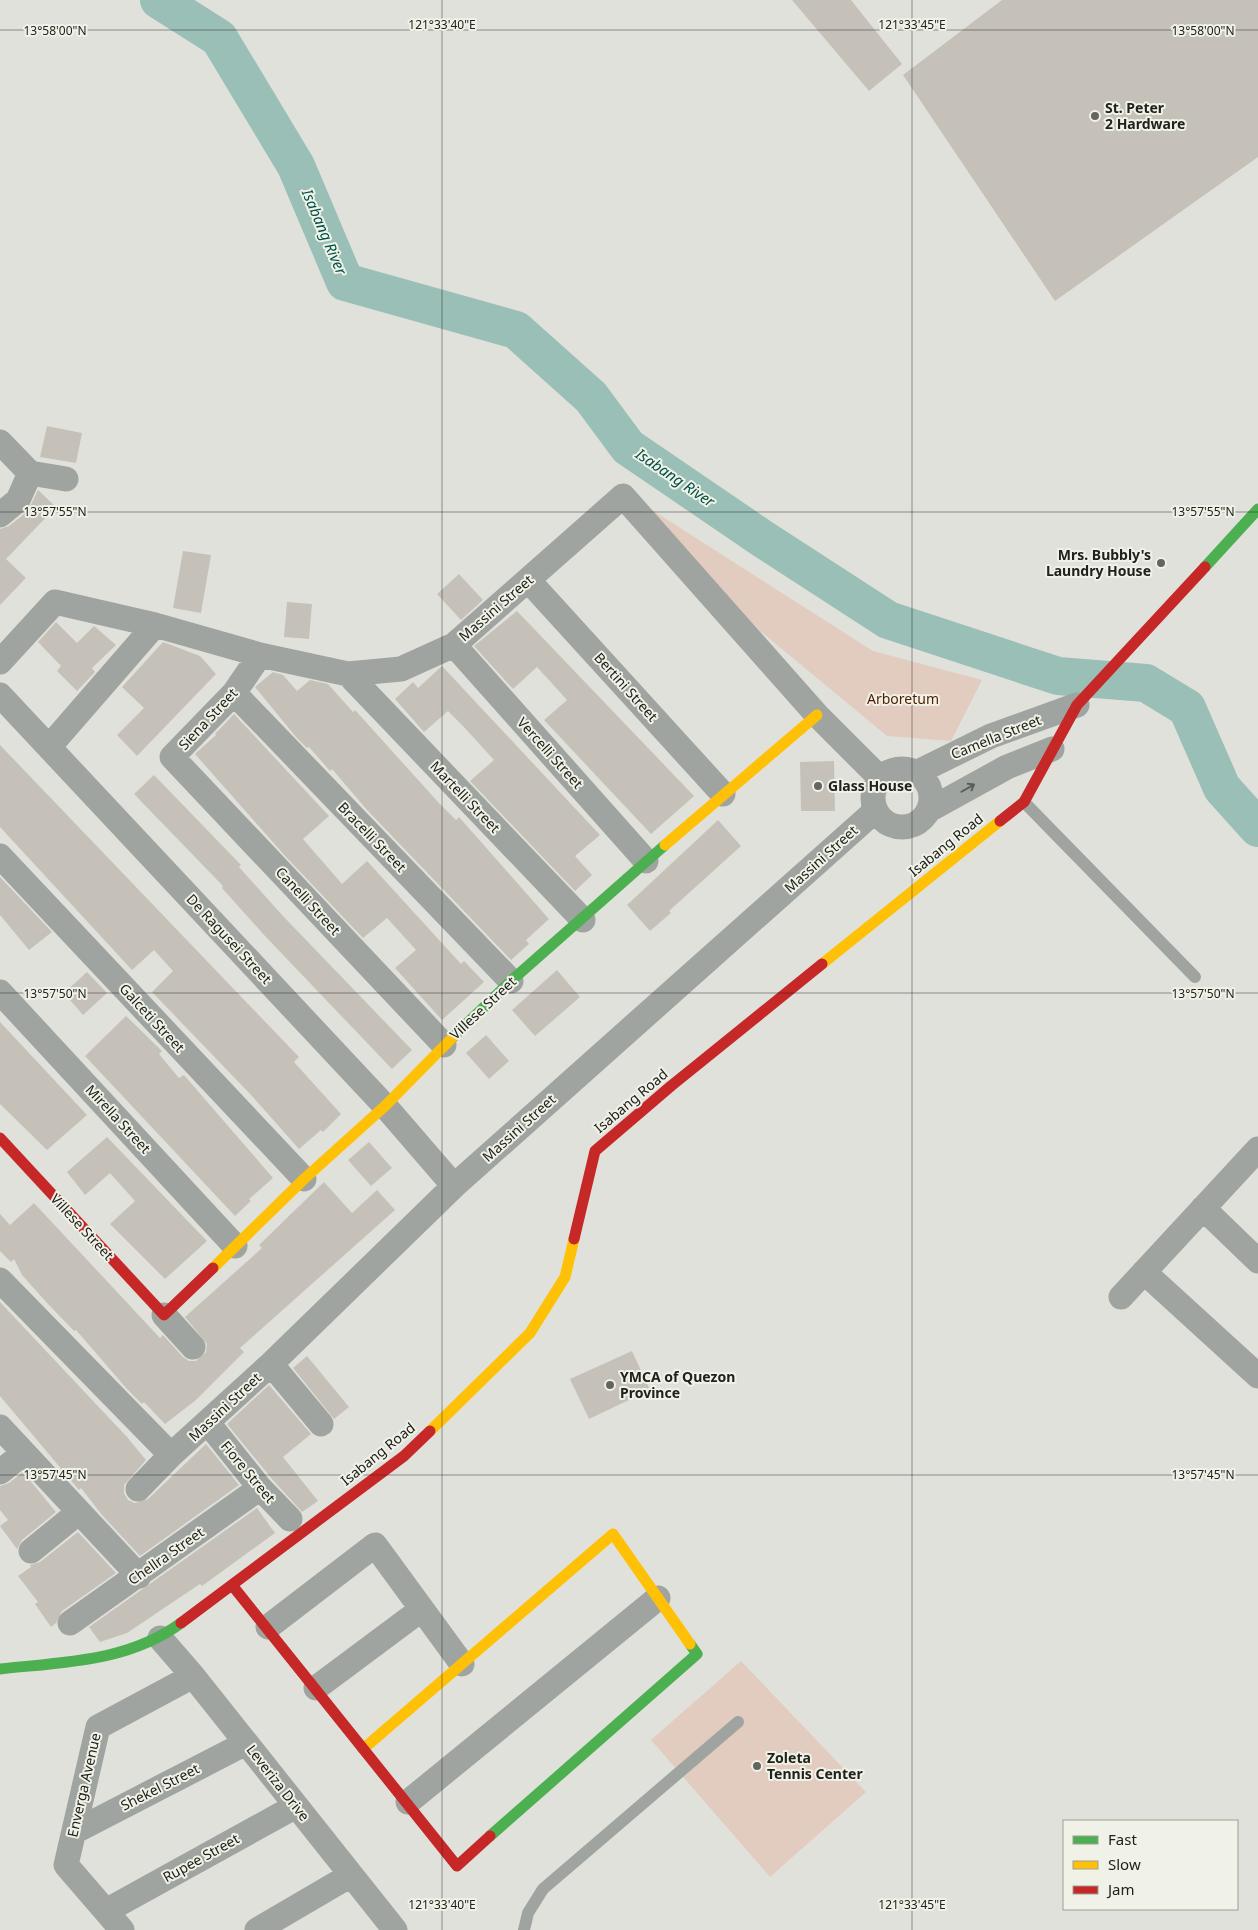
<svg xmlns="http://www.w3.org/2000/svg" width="1258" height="1930" font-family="'Noto Sans',sans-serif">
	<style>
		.green { fill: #e2ccbf }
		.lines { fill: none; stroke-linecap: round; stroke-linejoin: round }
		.river { stroke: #9abfb6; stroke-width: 38 }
		.building { fill: #c5c1b8 }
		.lane { stroke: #a0a4a0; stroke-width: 12 }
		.street { stroke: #a0a4a0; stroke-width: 25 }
		.fast { stroke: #4caf50; stroke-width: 11 }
		.slow { stroke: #ffc107; stroke-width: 11 }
		.jam { stroke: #c62828; stroke-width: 11 }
		.oneway { stroke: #5a5c58 }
		.ticks { fill: none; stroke: #21211d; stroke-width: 1; stroke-opacity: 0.45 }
		.poi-dot { fill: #646460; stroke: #f0f2e7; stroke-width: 2 }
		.labels { text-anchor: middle; stroke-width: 4; stroke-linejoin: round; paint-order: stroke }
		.poi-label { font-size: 14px; font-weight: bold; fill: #21211d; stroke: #f0f2e7; text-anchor: start }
		.street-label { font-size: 14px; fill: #21211d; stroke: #f0f2e7 }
		.park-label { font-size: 14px; fill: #501d00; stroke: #f0f2e7 }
		.water-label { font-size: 15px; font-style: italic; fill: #015047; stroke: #f0f2e7 }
		.ticks-label { font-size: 12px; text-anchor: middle; fill: #21211d; stroke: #f0f2e7; stroke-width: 4; stroke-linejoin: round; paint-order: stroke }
	</style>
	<rect width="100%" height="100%" fill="#e1e1dc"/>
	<path class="green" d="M649,508L873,651L982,680L951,741L887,736L759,630Z
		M741,1661L866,1792L770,1877L651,1740Z"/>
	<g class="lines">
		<path class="river" d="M159,0L219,38L296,166L345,282L516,330L591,397L628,447L763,539L888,620L1058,676L1146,683L1187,708L1222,788L1258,828"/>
	</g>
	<path class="building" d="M792,0H851L902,64L869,91Z
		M1002,0H1258V157L1055,301L903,75Z
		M47,426L82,433L76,463L40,457Z
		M38,490L56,507L6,559L26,578L0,605V529L9,526L28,511Z
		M183,551L211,555L201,613L173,608Z
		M459,574L483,600L461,620L437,594Z
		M287,602L312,604L309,639L284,637Z
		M517,611L694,796L651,834L544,720L567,700L537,667L513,689L474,646Z
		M56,622L77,643L94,626L116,645L92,668L95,672L77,691L57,671L61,666L38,642Z
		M163,642L200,656L216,674L137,756L117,735L144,708L122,687Z
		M442,666L600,835L575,856L592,875L575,891L470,781L494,760L463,726L448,711L424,732L395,699L413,682L418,688Z
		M273,672L283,675L297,691L310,680L328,684L353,712L355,710L438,802L456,820L459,817L549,919L526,940L529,944L511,960L368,811L332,769L330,771L309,747L307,748L296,737L255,687Z
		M234,714L329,816L303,839L342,884L367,861L461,964L464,961L484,982L442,1020L395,968L416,950L387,918L363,938L286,857L195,754L216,735L215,734Z
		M0,745L299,1057L294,1062L341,1114L323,1132L321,1130L299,1149L252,1096L152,992L173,971L154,950L132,970L0,827Z
		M834,761L835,811H801L800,762Z
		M154,775L241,865L239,867L282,915L412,1050L392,1069L265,936L222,888L223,886L134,794Z
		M718,820L741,846L669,911L671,913L650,931L627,905Z
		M0,877L52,932L29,950L0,915Z
		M557,970L580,997L535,1036L512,1010Z
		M87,972L107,993L83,1015L64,993Z
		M126,1016L162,1051L159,1054L179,1078L184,1075L273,1178L249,1199L251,1201L235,1216L85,1056Z
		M0,1022L87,1115L47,1150L0,1104Z
		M486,1035L509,1061L489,1079L466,1053Z
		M107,1137L207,1241L165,1279L110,1224L135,1201L110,1173L85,1195L67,1172Z
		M369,1142L392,1168L371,1186L348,1160Z
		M324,1182L352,1213L377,1190L395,1210L240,1348L244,1352L196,1400L165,1424L144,1402L142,1404L127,1389L76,1330L74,1331L48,1304L22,1275L14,1259L11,1262L0,1251V1214L10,1225L34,1203L160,1338L163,1335L183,1357L189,1361H196L206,1352L207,1344L185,1317L262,1248L259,1245Z
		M0,1302L127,1437L146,1460L124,1485V1493L128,1500L135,1503L148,1499L206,1444L239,1485L140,1556L102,1515L81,1488L79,1490L0,1396Z
		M632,1351L650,1390L589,1419L570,1379Z
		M307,1356L349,1407L334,1419L293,1368Z
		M269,1385L311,1434L283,1457L318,1501L302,1512L272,1479L227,1424Z
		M23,1472L56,1512L22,1540L17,1549L0,1526L8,1520L0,1510V1486L9,1483Z
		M257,1508L275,1533L202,1586L200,1584L127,1633L100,1642L89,1627Z
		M78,1532L116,1573L62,1611L56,1623L51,1627L35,1604L38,1602L18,1576L31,1567L30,1565L40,1562Z"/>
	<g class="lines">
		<path class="lane" d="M1024,802L1195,977
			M524,1930L528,1913L543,1889L738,1722"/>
		<path class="street" d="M0,442L30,473L66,479
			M0,515L18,500L30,473
			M528,580L723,794
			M454,645L646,861
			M260,655L234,693L172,757L444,1045
			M0,662L55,602L155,625L260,655L348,674L401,669L454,645L623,496L817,715L880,778
			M348,674L583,920
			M234,693L511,981
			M0,695L385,1106L454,1186
			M49,747L155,625
			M873 798a29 29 0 1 1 58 0a29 29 0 1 1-58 0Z
			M916,773L991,736L1077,705
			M929,810L1007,767L1052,749
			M0,856L304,1179
			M0,992L235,1246
			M1203,1208L1258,1261
			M1144,1272L1258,1376
			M0,1280L171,1455
			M1121,1297L1258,1149
			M164,1315L193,1347
			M271,1364L321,1424
			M208,1423L260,1488L290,1519
			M0,1427L139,1576
			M0,1472L24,1453
			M138,1489L171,1455L271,1364L454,1186L875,811
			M31,1551L79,1512
			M70,1623L260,1488
			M268,1627L375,1545L462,1664
			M160,1638L193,1676L395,1930
			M316,1688L422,1609
			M408,1802L658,1598
			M74,1832L246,1743
			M106,1911L296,1806
			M122,1930L66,1865L98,1727L193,1676
			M257,1930L351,1875"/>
		<path class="fast" d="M1205,567L1258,509
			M452,1038L511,981L665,845
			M0,1669C63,1662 128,1662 181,1623
			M490,1836L697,1654L690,1644"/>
		<path class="slow" d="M665,845L817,715
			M822,964L1000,821
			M213,1268L304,1179L385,1106L452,1038
			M430,1431L530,1333L565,1277L574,1239
			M363,1749L613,1534L690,1644"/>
		<path class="jam" d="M1000,821L1024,802L1077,705L1205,567
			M0,1138L164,1315L213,1268
			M574,1239L595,1151L671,1086L822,964
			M232,1585L457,1866L490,1836
			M181,1623L404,1456L430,1431"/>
	</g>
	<defs><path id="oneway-shaft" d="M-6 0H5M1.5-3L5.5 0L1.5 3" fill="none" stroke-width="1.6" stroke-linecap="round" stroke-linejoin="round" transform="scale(1.25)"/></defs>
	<use class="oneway" href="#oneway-shaft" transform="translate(968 788) rotate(-30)"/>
	<path class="ticks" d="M442,0V1930M912,0V1930M0,30H1258M0,512H1258M0,993H1258M0,1475H1258"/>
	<g class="poi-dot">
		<circle cx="1095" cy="116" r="5"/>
		<circle cx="1161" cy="563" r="5"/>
		<circle cx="818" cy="786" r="5"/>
		<circle cx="610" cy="1385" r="5"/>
		<circle cx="757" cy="1766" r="5"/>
	</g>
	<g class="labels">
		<g class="poi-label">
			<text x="1105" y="113">St. Peter<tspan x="1105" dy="16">2 Hardware</tspan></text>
			<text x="1151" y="560" text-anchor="end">Mrs. Bubbly's<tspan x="1151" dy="16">Laundry House</tspan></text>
			<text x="828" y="791">Glass House</text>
			<text x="620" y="1382">YMCA of Quezon<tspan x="620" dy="16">Province</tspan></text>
			<text x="767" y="1763">Zoleta<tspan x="767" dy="16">Tennis Center</tspan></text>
		</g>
		<g class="street-label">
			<text transform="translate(496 608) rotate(-41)" y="5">Massini Street</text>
			<text transform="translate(626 687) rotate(48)" y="5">Bertini Street</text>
			<text transform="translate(208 719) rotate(-47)" y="5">Siena Street</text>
			<text transform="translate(996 737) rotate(-22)" y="5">Camella Street</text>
			<text transform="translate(550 753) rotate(48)" y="5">Vercelli Street</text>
			<text transform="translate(465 797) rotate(46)" y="5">Martelli Street</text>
			<text transform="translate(372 837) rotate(46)" y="5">Bracelli Street</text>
			<text transform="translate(946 845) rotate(-39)" y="5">Isabang Road</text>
			<text transform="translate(821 859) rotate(-42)" y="5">Massini Street</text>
			<text transform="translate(308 901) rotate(47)" y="5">Canelli Street</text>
			<text transform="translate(229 939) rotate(47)" y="5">De Ragusei Street</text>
			<text transform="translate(483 1008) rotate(-43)" y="5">Villese Street</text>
			<text transform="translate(152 1018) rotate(47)" y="5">Galceti Street</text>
			<text transform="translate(631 1101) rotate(-40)" y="5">Isabang Road</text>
			<text transform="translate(118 1119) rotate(47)" y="5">Mirella Street</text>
			<text transform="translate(519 1128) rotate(-42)" y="5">Massini Street</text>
			<text transform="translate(82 1227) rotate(47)" y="5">Villese Street</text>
			<text transform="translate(225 1407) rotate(-43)" y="5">Massini Street</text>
			<text transform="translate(378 1454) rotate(-39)" y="5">Isabang Road</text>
			<text transform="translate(248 1472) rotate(50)" y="5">Fiore Street</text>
			<text transform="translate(166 1556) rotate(-35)" y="5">Chellra Street</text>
			<text transform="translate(278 1783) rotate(52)" y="5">Leveriza Drive</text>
			<text transform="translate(84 1785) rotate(-77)" y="5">Enverga Avenue</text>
			<text transform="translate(160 1787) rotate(-27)" y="5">Shekel Street</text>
			<text transform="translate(201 1858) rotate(-29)" y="5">Rupee Street</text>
		</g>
		<g class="park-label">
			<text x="903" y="704">Arboretum</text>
		</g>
		<g class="water-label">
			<text transform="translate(324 232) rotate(67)" y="5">Isabang River</text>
			<text transform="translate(675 478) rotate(34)" y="5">Isabang River</text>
		</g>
	</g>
	<g class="ticks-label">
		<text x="442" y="29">121°33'40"E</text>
		<text x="912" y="29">121°33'45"E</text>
		<text x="55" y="35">13°58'00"N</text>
		<text x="1203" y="35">13°58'00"N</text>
		<text x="55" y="516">13°57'55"N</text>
		<text x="1203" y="516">13°57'55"N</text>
		<text x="55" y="998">13°57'50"N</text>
		<text x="1203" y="998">13°57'50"N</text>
		<text x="55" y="1479">13°57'45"N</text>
		<text x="1203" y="1479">13°57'45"N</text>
		<text x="442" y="1909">121°33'40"E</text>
		<text x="912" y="1909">121°33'45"E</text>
	</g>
	<rect x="1063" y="1820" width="175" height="90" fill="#f0f2e7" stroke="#9d9e96"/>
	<rect x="1073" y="1836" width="25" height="8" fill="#4caf50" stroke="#9d9e96"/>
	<text x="1108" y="1845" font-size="15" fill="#21211d">Fast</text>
	<rect x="1073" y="1861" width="25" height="8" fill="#ffc107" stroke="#9d9e96"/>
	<text x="1108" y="1870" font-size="15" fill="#21211d">Slow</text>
	<rect x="1073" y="1886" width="25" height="8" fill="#c62828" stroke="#9d9e96"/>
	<text x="1108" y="1895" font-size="15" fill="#21211d">Jam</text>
</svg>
